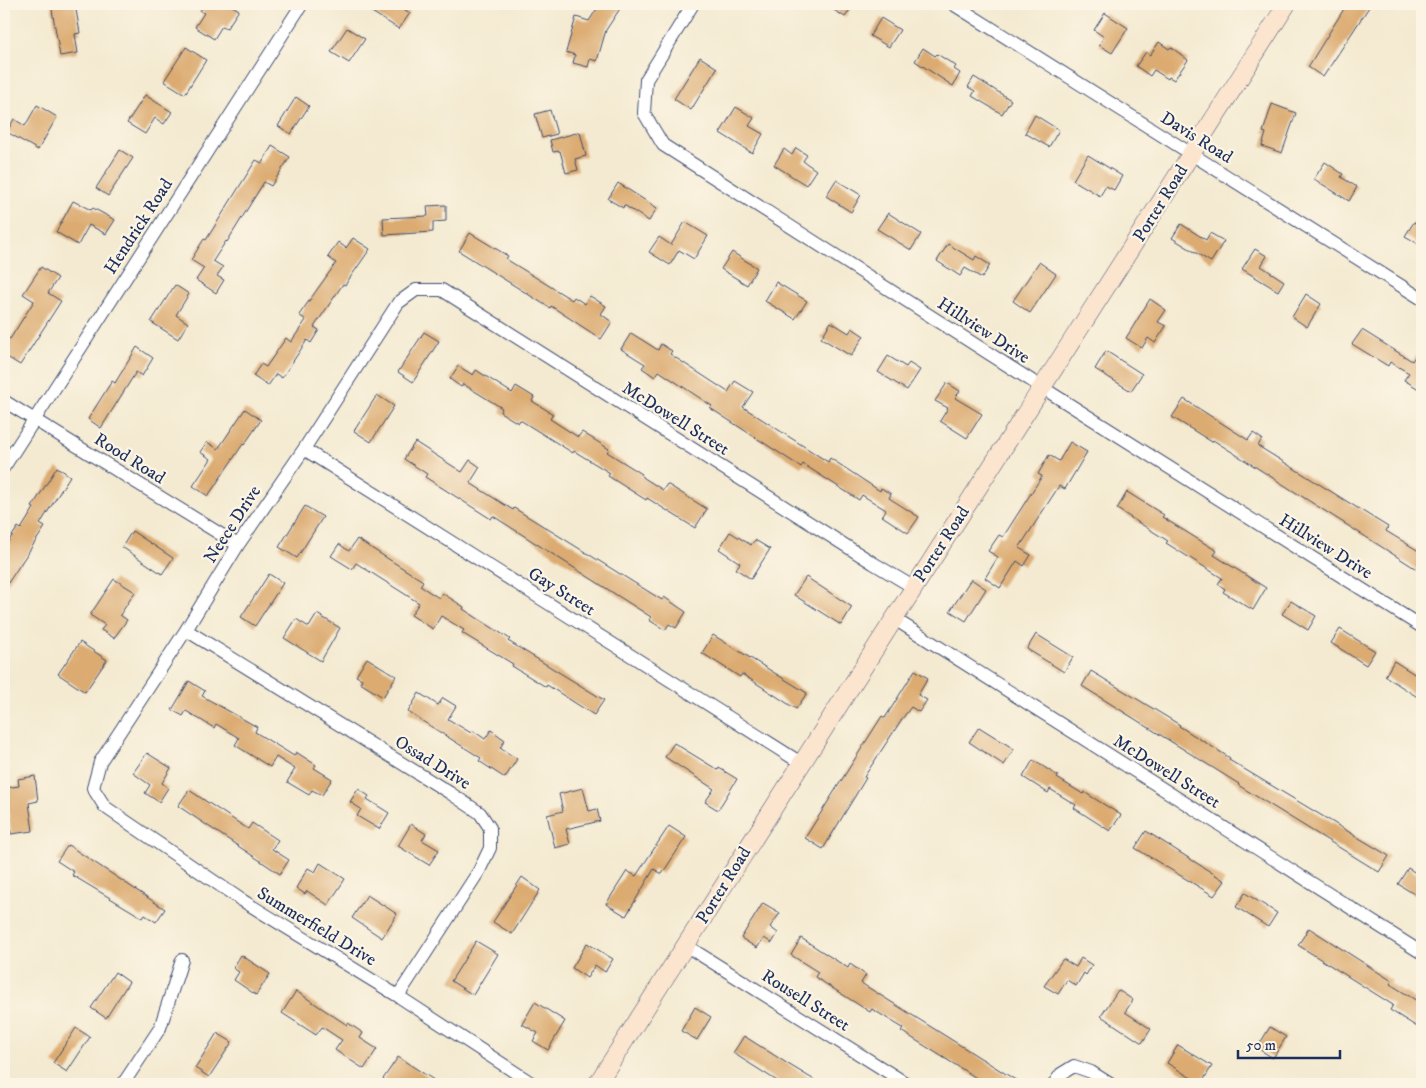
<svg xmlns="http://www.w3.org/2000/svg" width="1426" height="1088" font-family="'IM FELL DW Pica',serif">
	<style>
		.building { fill: #dcab71 }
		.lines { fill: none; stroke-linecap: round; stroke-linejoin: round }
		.street-casing { stroke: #3c4b6f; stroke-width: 14 }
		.secondary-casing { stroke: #3c4b6f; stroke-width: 19 }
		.street { stroke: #fff; stroke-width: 12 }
		.secondary { stroke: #fce5cf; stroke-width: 18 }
		.labels { text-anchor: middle; stroke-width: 4.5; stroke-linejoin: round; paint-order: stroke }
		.street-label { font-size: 18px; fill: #1b2f5e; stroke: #fcf5e5 }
	</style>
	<rect width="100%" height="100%" fill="#fcf5e5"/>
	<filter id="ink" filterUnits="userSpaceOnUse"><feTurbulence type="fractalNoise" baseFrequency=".02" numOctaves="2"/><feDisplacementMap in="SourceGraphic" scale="10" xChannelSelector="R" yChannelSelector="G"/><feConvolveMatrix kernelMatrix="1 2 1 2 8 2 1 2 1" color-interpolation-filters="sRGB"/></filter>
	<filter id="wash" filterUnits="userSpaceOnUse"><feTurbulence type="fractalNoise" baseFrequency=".0096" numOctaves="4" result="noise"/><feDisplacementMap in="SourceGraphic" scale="20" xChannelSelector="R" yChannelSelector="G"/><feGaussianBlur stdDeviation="1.12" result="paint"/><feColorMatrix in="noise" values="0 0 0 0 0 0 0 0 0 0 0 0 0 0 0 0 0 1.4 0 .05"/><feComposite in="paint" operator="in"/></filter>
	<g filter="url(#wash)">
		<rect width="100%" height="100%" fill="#f4ead1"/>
		<g id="blocks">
			<path class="building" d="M51,4H75L80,33L75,34L78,53L60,56Z
				M205,4H229L239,10L227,28L222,26L214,39L195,27L204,13L200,11Z
				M359,4H395L410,13L399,29Z
				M600,4H623L606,30L597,61L590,59L588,67L573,63L575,55L566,52L576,17L589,21Z
				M824,4H854L845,17Z
				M1347,4H1371L1323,77L1308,67Z
				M1105,13L1128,28L1112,53L1099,45L1104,37L1094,30Z
				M881,18L900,30L889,47L870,36Z
				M347,28L365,39L349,63L331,52Z
				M1159,42L1169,49L1171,47L1188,60L1174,80L1169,77L1168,79L1154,70L1150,76L1136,66L1146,52L1150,55Z
				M186,47L206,60L185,94L164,81Z
				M923,48L935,56L937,54L956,66L954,69L960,73L953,86L915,61Z
				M700,57L717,68L691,110L674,99Z
				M974,77L1011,100L1002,114L972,96L975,91L968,87Z
				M145,95L172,112L164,124L155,118L145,134L127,123Z
				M296,97L309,106L291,134L278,126Z
				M1272,104L1296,113L1282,153L1262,146L1266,133L1263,132Z
				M37,105L57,117L38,150L7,132L14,119L25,126Z
				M736,107L754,118L749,126L763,134L752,153L720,133Z
				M550,110L557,134L542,138L535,114Z
				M1035,115L1059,130L1049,147L1025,133Z
				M580,132L586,156L575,159L578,170L566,173L560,151L553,152L550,140Z
				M272,146L290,157L271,186L264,182L227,242L226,241L213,261L223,267L217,276L224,280L216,293L196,280L204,268L191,260L204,239L206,240L256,160L262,163Z
				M796,148L807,155L803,161L816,170L806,185L774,165L784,149L792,155Z
				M120,150L133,158L108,196L96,188Z
				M1088,155L1122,176L1114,190L1106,186L1100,196L1073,180Z
				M1325,162L1343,174L1341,177L1357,187L1349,201L1314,179Z
				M836,180L861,195L851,212L826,196Z
				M618,183L657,208L649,221L624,205L623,208L608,199Z
				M73,201L91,210L93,208L115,220L106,234L89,225L78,245L56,232Z
				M446,205V221L433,222V232L384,235L383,218L428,216L427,206Z
				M888,213L921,234L911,250L877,229Z
				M685,222L708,236L694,259L679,250L670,265L649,252L659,237L671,245Z
				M1414,222L1422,227V246L1405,236Z
				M1181,224L1206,240L1210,233L1224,241L1211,262L1172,238Z
				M470,233L508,256L506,259L572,300L574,297L585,304L590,296L606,306L601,314L612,322L601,339L551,306L550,308L459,251Z
				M353,238L370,249L345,285L343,284L314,327L319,330L311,343L307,340L282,378L276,374L268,386L253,376L261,364L266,367L286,338L291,342L306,320L299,315L336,263L328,257L338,242L346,248Z
				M948,244L974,260L976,256L990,265L982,278L965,268L960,276L937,261Z
				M1255,249L1267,256L1261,266L1284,281L1278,291L1242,269Z
				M732,252L757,268L747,285L721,269Z
				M1039,262L1056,274L1030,313L1013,301Z
				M41,267L58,278L48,293L61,301L20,365L4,355V335L10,339L34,301L23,294Z
				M776,282L807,301L795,319L765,301Z
				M175,285L189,294L176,315L188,323L178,339L151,322Z
				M1306,294L1321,304L1307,327L1292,317Z
				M1150,299L1166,310L1158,322L1166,326L1155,343L1148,338L1142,348L1126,338Z
				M831,322L849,333L852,328L864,336L851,356L821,338Z
				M1362,330L1412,361L1416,355L1422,360V391L1404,380L1409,373L1390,362L1388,366L1352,344Z
				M424,332L439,341L413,382L398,372Z
				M631,333L658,350L661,344L672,351L670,354L728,392L735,381L753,392L743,407L828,462L830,458L880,491L881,488L891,494L889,498L919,517L908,533L882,516L886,510L862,495L859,500L803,464L801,467L710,408L712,406L659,371L655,377L642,368L645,364L621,349Z
				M137,347L153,358L142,376L136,372L101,428L88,419L112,381L115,383Z
				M1106,351L1142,374L1131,391L1095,369Z
				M888,356L906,367L909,363L920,370L907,390L878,372Z
				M458,366L473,375L476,370L512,393L516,386L534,397L532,401L553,414L550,419L578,437L582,432L609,449L607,452L642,474L641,476L663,490L667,484L707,509L695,528L647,498L646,500L608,476L610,473L574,451L573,453L520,420L518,423L500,412L502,408L463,384L461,387L450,379Z
				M947,383L960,391L955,398L982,414L967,438L940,421L948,408L935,401Z
				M377,395L394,406L371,442L354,431Z
				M1184,399L1248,440L1253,433L1262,439L1258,446L1388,527L1386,531L1422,553V564L1418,570L1213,440L1212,442L1172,417Z
				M245,409L261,420L244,445L243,444L208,496L193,486L211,459L200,452L207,442L218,449Z
				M415,442L462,472L470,460L480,467L470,483L513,510L514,508L662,600L664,597L686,612L676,628L669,624L665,630L649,620L651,617L493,516L491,519L425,477L427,474L404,459Z
				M1070,442L1087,452L1065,489L1059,486L1019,548L1031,555L1024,566L1017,561L1000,588L985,578L998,557L988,551L999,535L1003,537L1042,476L1038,474L1049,455L1059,461Z
				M57,467L70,476L40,524L45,527L4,589V548L18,527L21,529L34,508L32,507Z
				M1127,492L1164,515L1162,517L1217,551L1214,555L1266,588L1253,610L1223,592L1225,589L1218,584L1222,578L1166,543L1168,541L1117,509Z
				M305,506L323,517L297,558L279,547Z
				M132,531L173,558L162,574L122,547Z
				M730,532L751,545L755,540L770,549L751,579L736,569L740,563L719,549Z
				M357,539L423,581L420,586L439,598L442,593L464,607L463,609L510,639L508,641L604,700L594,715L547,685L546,687L512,666L513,664L462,633L464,630L441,616L433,629L411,615L419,603L356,563L352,569L331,556L339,544L349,551Z
				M269,574L283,583L255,626L241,617Z
				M806,577L852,607L841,625L794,595Z
				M114,579L135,592L120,615L127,620L114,638L101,630L105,625L90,615Z
				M971,579L986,589L966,621L950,611Z
				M1291,601L1316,616L1308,630L1282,614Z
				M317,614L340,628L321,661L284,638L296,619L309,627Z
				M1340,629L1375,651L1366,665L1331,643Z
				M1036,634L1073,657L1064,672L1027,649Z
				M713,635L807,693L796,709L742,674L740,677L702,653Z
				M80,642L107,660L85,692L58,674Z
				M367,658L396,676L383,697L360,683L362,679L356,676Z
				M1394,661L1422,679V700L1385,676Z
				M915,670L928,678L918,695L927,700L919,712L911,707L902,719L864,777L866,778L823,849L805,838L882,716L885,718Z
				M1091,671L1180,725L1179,726L1230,758L1229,760L1389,856L1379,872L1238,785L1239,784L1082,686Z
				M189,681L205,691L202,696L257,727L255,732L294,756L296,752L316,765L314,768L332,779L322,795L312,790L309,795L287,782L295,769L276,757L270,767L235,745L239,738L216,724L214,728L186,711L183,716L172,710Z
				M419,693L438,705L443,698L456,706L448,719L471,733L472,730L485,739L491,730L505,740L500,748L517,759L505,778L479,761L481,758L408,712Z
				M979,727L1014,749L1004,765L969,742Z
				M674,743L718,770L719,768L737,779L718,810L705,802L714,789L665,757Z
				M147,753L171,768L162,783L168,788L159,802L145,793L150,785L133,773Z
				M1033,760L1058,776L1057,778L1083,794L1084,792L1121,815L1110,831L1074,808L1076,805L1050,789L1048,793L1023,777Z
				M35,776L38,801L29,803L33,831L11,834L5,788L19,786L18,779Z
				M583,788L589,811L597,809L600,821L566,829L570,844L555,848L547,815L563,811L559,794Z
				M358,789L369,796L367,799L389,813L379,829L357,816L361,809L350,802Z
				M189,790L248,829L252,823L278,840L272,849L289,860L280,874L178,806Z
				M411,824L426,834L422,840L439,850L429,865L398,846Z
				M669,826L686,837L662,874L654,869L626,916L606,904L627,871L636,876Z
				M1146,831L1225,881L1214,896L1135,848Z
				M68,845L165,909L156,922L145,915L143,918L72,875L74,872L57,861Z
				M320,863L345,879L328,905L307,891L305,894L296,888L308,868L315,872Z
				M1408,868L1422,877V899L1398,884Z
				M522,877L540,890L512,934L493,922Z
				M1245,893L1277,913L1268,927L1236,907Z
				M367,895L397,914L382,938L352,918Z
				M763,903L780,913L770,927L778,933L772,943L764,938L757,948L741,938Z
				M1309,928L1392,981L1390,984L1422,1004V1030L1390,1010L1393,1005L1298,945Z
				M801,938L848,968L850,964L866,975L861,983L1022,1084H986L901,1031L903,1028L872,1009L870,1012L815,977L818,972L791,955Z
				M476,941L498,954L473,995L451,981Z
				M587,943L613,959L605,972L595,965L587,978L572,968Z
				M241,955L270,974L256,995L234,980L239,972L233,968Z
				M1081,958L1092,965L1086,975L1084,973L1076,986L1067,980L1058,994L1044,986L1063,959L1076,967Z
				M115,972L129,982L106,1018L91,1008Z
				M1118,990L1133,1000L1125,1012L1151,1029L1142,1043L1101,1016Z
				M296,991L347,1025L348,1023L363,1033L360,1038L377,1049L364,1069L335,1050L342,1040L322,1027L316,1035L282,1013Z
				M535,1002L565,1021L548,1050L533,1041L538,1033L522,1024Z
				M695,1007L711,1017L697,1040L681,1031Z
				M1270,1027L1286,1037L1273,1058L1257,1048Z
				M76,1028L90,1037L67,1072L53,1063Z
				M217,1033L232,1042L209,1077L195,1068Z
				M744,1036L788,1064L821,1084H782L733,1053Z
				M1178,1045L1212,1066L1201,1084L1167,1063Z
				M398,1057L440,1084H391L383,1079Z"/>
		</g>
	</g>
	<g filter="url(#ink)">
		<use href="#blocks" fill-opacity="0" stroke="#3c4b6f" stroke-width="1"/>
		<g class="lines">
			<defs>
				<path id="street" d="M693,4L646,80L644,113L663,145L1043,388L1422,627
					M953,4L1422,299
					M4,401L238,545
					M304,449L801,763
					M4,467L302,4
					M893,618L1422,953
					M186,630L450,793L480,813L490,828V848L479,871L398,996
					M685,945L907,1084
					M123,1084L160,1028L182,960
					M533,1084L398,996L240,899L105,807L93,788L100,762L186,630L238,545L304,449L398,303L416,290H442L873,563L913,587
					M1054,1084L1061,1074L1074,1066L1091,1072L1110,1084"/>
				<path id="secondary" d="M597,1084L1287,4"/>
			</defs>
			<use href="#street" class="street-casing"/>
			<use href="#secondary" class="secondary-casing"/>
			<use href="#street" class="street"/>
			<use href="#secondary" class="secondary"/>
		</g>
	</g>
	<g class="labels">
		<g class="street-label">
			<text transform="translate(1197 137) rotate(32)" y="6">Davis Road</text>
			<text transform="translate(1160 203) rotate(-58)" y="6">Porter Road</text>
			<text transform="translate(138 226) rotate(-57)" y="6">Hendrick Road</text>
			<text transform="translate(984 330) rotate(33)" y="6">Hillview Drive</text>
			<text transform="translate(676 418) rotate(32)" y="6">McDowell Street</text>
			<text transform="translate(130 458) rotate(32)" y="6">Rood Road</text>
			<text transform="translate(232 524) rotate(-57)" y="6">Neece Drive</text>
			<text transform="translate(941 544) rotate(-57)" y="6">Porter Road</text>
			<text transform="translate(1326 546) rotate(32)" y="6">Hillview Drive</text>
			<text transform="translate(562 591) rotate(32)" y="6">Gay Street</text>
			<text transform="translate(433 762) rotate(32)" y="6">Ossad Drive</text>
			<text transform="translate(1167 771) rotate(32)" y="6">McDowell Street</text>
			<text transform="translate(723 885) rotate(-58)" y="6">Porter Road</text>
			<text transform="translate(317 926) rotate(31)" y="6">Summerfield Drive</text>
			<text transform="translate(806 1000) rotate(32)" y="6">Rousell Street</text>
		</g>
	</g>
	<rect width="1426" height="1088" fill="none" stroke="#fcf5e5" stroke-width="20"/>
	<path d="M1238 1050v8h102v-8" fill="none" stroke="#1b2f5e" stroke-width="2.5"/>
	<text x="1246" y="1050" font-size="15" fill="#1b2f5e" stroke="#fcf5e5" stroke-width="4" paint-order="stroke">50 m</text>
</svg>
